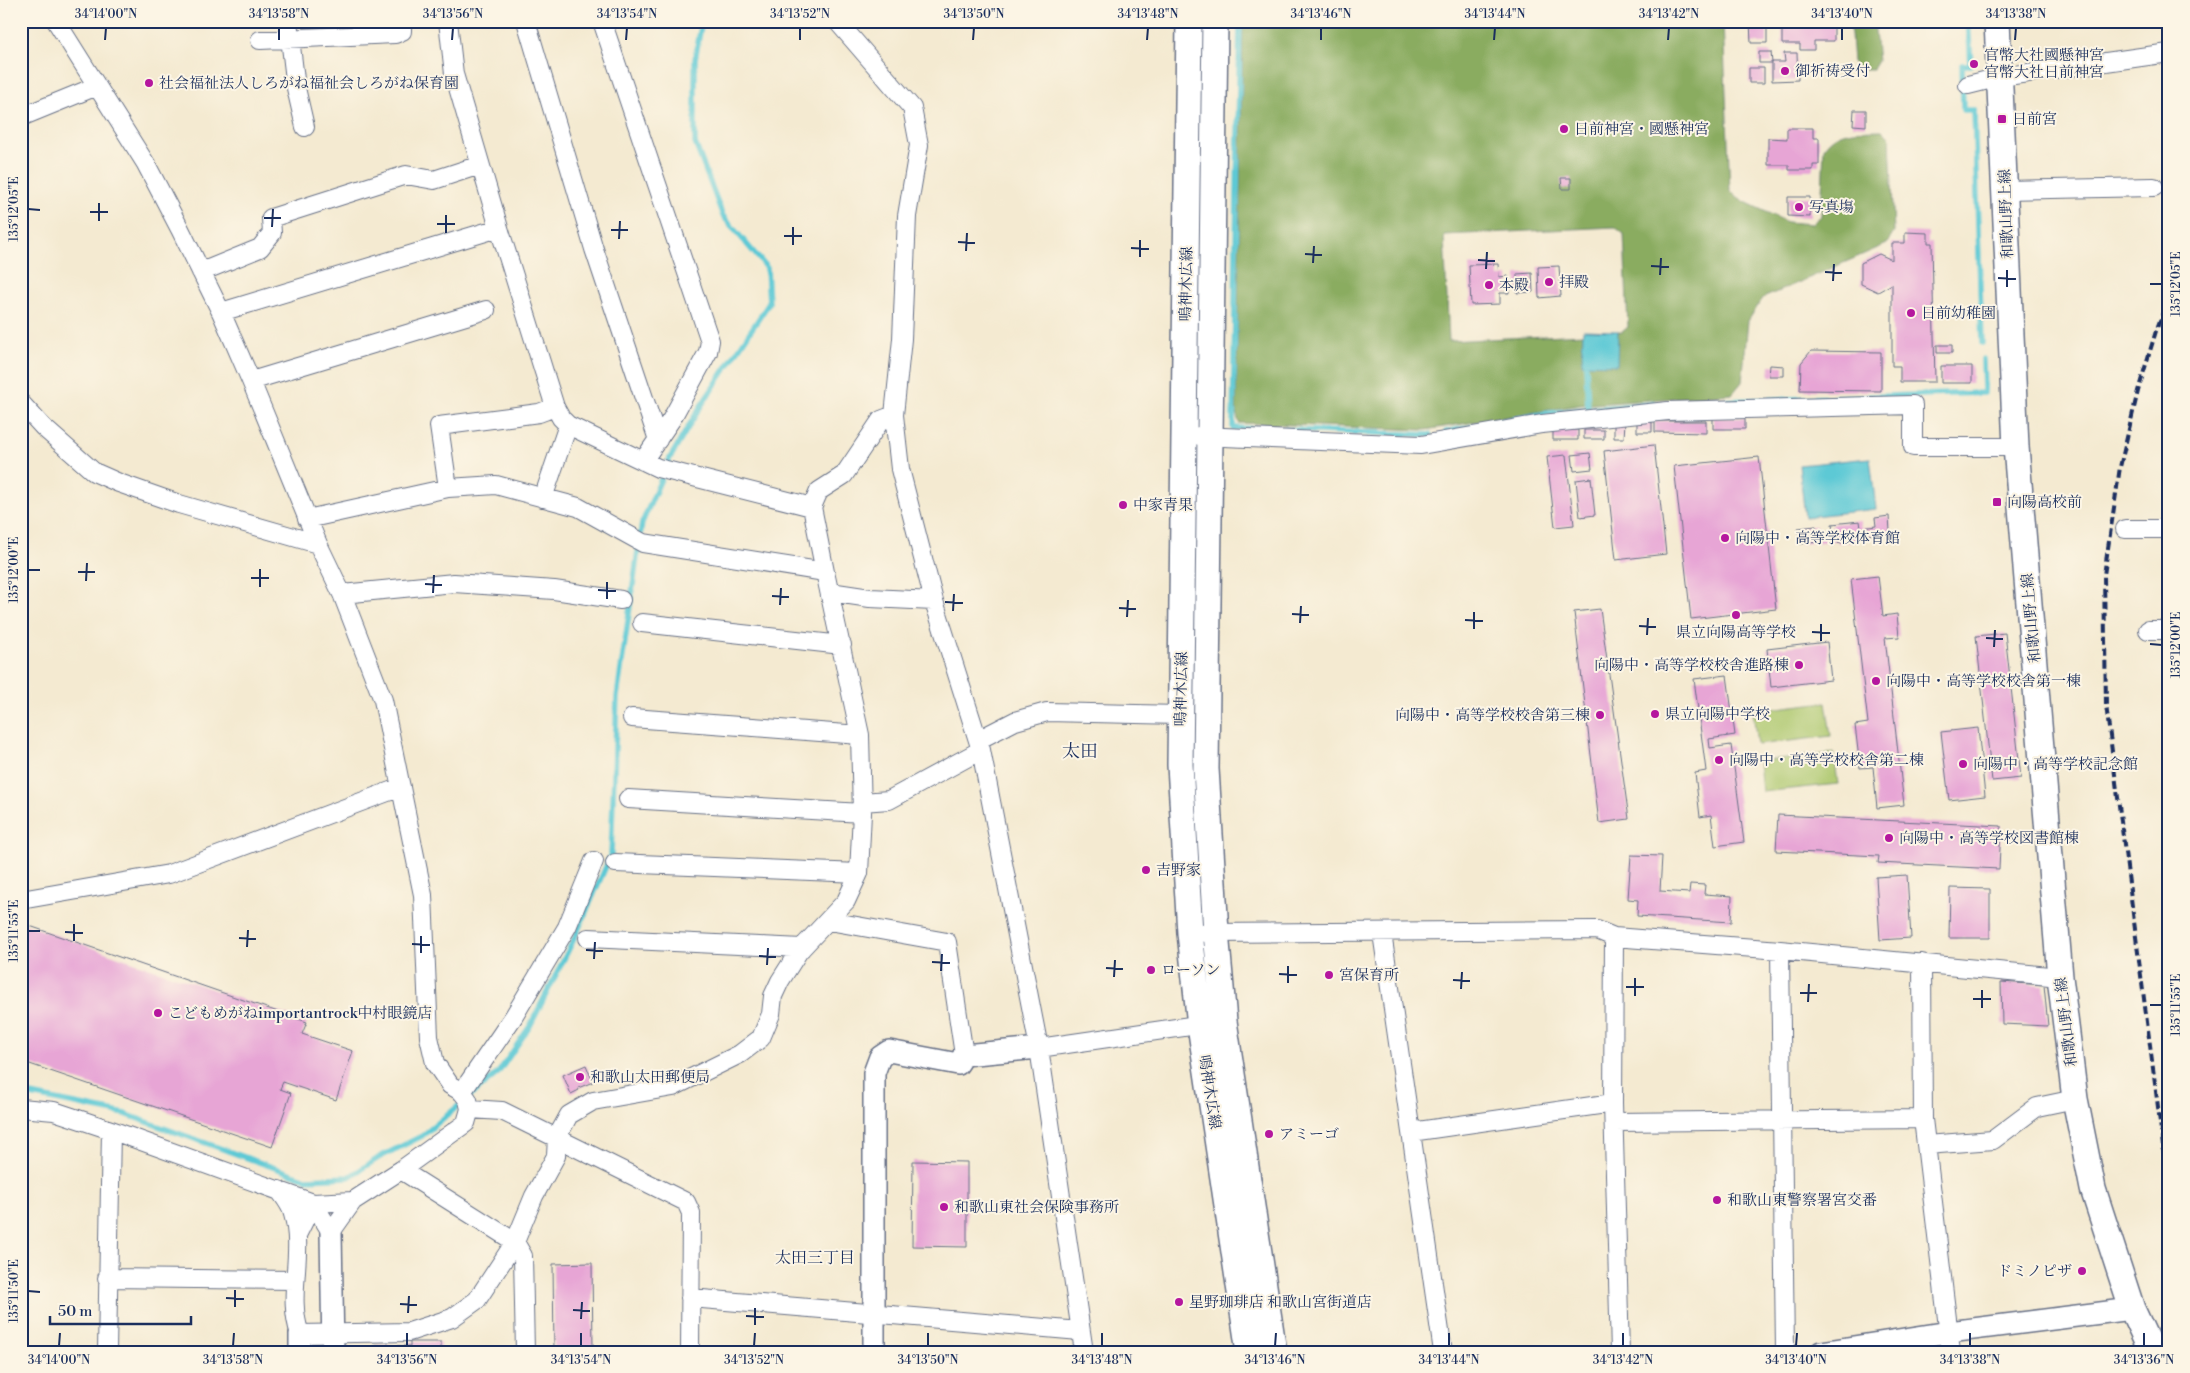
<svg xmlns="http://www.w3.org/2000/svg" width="2190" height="1373" font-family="'Libre Bodoni','Noto Serif JP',serif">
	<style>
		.green { fill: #adc86e; stroke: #647c66 }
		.forest { fill: #8aac61; stroke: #526e60; fill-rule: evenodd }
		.water { fill: #5dc9d5; stroke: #3c7c9a }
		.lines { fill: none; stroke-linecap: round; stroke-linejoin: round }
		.stream { stroke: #5dc9d5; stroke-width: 5.5 }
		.building { fill: #e7a5d5 }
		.minor-casing { stroke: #677086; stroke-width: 20 }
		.tertiary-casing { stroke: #677086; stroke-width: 24 }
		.secondary-casing { stroke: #677086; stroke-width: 28 }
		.minor { stroke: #fff; stroke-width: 18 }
		.tertiary { stroke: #fff; stroke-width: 21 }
		.secondary { stroke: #fff; stroke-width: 25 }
		.rail { stroke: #1b2f5e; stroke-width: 4; stroke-dasharray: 8 4; stroke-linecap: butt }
		.ticks { fill: none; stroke: #1b2f5e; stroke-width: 2 }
		.poi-dot { fill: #b5179e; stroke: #fcf5e5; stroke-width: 2 }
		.labels { text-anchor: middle; stroke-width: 4; stroke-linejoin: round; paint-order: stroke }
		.poi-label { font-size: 15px; fill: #1b2f5e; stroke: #fcf5e5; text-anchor: start }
		.street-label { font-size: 15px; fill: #1b2f5e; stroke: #fcf5e5 }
		.neighbourhood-label { font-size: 16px; fill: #1b2f5e; stroke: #fcf5e5 }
		.quarter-label { font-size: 18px; fill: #1b2f5e; stroke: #fcf5e5 }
		.neatline { fill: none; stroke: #1b2f5e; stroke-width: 2 }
		.ticks-label { font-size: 12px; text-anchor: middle; fill: #1b2f5e }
	</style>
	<rect width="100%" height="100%" fill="#fcf5e5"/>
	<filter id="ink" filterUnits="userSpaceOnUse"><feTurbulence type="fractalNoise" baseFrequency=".02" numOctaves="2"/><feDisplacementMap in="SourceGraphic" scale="10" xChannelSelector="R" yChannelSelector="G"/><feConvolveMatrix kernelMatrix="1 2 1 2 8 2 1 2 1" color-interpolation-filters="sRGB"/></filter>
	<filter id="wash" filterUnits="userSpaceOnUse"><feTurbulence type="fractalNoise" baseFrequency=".0096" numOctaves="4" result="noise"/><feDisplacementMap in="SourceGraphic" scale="20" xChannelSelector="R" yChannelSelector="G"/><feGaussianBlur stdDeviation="1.12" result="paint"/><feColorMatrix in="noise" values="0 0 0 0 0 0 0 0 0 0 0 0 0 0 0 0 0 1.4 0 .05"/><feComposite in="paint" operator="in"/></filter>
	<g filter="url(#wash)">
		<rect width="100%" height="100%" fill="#f4ead1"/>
		<path class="green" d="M1826,702L1831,736L1757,745L1753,711Z
			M1834,753L1838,784L1762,792L1759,761Z"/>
		<path class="forest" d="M1243,21H1723L1730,191L1739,199L1787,222L1812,224L1821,216L1824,148C1837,127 1861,131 1882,130L1890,138L1894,232L1887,244L1763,298L1748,321L1742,382L1732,394L1580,405L1425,430L1239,423L1236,412ZM1615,227L1624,234L1628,327L1622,332L1449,341L1444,235Z
			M1850,21H1874L1878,61L1873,69H1859L1853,62Z"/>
		<path class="water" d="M1583,330L1618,331L1617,365L1582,364Z
			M1870,458L1876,509L1805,517L1799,465Z"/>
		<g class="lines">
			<path class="stream" d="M1240,21L1233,428L1430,435
				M1968,21L1971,65H1962L1963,110H1974L1982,343
				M1586,366L1588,409L1656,404
				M1688,402L1984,393L1983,359
				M1446,432L1542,414L1588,409
				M21,1093L125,1114L306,1179L349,1177L380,1157L422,1136L498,1073L530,1026L575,937L611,855L617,697L642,523L670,458L699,409L769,303L767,268L723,216L695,143V59L702,21"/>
		</g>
		<g id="blocks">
			<path class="building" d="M1750,21H1767V43H1751Z
				M1782,21H1834V41H1814V50H1800V44H1782Z
				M1759,52H1771L1772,63H1759Z
				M1784,53H1797L1798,80L1772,81V62H1785Z
				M1749,68H1764V83H1749Z
				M1854,110H1866V126L1853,125Z
				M1787,128H1813V138H1819V165H1813V170H1789V165H1768V138L1787,139Z
				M1561,178H1571V189H1562Z
				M1788,197H1810V217L1788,216Z
				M1905,232L1928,233V243H1932L1935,382H1900V366H1892V284L1878,292L1861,284V263L1879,254L1892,260V243H1905Z
				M1498,264L1499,277L1508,276L1509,293H1500V304L1471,305L1469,265Z
				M1559,266L1561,296L1539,298L1538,267Z
				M1532,273L1533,292L1517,293V274Z
				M1937,345H1952V353H1937Z
				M1811,351L1881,352V391L1800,390L1801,363Z
				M1770,365L1784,366V376H1769Z
				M1941,366H1972V383H1941Z
				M1713,418H1745V429H1713Z
				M1655,421H1706V433L1655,432Z
				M1614,422H1625L1624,438H1614Z
				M1637,422H1652V432H1637Z
				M1553,430H1578V440H1553Z
				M1584,430H1604V439H1584Z
				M1654,445L1666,554L1616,560L1604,451Z
				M1590,453L1592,469L1574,471L1572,455Z
				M1566,455L1574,525L1555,527L1547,457Z
				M1759,457L1776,609L1691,619L1674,466Z
				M1591,478L1595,515L1580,517L1576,480Z
				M1889,516L1890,532L1857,536L1858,541L1838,543V540L1800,544L1798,528L1816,526L1817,533L1833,531L1832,524L1860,521L1861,528L1876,526L1875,518Z
				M1878,576L1883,616L1897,614L1899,637L1885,638L1904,805L1877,808L1873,767L1860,768L1855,725L1868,723L1851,579Z
				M1600,609L1629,819L1599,823L1574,612Z
				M2005,633L2021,778L1992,781L1976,636Z
				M1827,642L1831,680L1771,687L1767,649Z
				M1727,675L1735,735L1709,739L1710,748L1731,745L1744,842L1715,846L1711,815L1700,817L1695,773L1706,771L1694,679Z
				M1978,728L1985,796L1949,800L1941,732Z
				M1778,815L2001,826L1999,869L1878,863L1879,856L1776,851Z
				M1631,855L1662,856L1660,891L1689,893L1690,884L1705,885L1704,894L1732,896L1731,922L1637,916L1638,900L1628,899Z
				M1907,875L1911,938L1880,940L1876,877Z
				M1950,888L1990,889V938H1949Z
				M21,923L307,1022L302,1034L353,1051L336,1100L283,1082L280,1089L291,1093L272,1147L21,1061Z
				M2001,982L2044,985L2048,1026L2002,1024Z
				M586,1065L593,1082L578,1088L579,1090L571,1094L563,1075Z
				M913,1161L967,1162V1247L912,1246Z
				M592,1263L593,1352H554L553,1264Z
				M410,1342H441V1352H376V1345L410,1346Z"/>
		</g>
	</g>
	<g filter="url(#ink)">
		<use href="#blocks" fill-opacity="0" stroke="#677086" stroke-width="1"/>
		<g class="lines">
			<defs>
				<path id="minor" d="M288,21L296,88L305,127
					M448,21L454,74L499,228
					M526,21L594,249L658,440
					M602,21L710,341L708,352L671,420L643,461
					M837,21L912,108L919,145L907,216L902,339L894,415L900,469L934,601L981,750L1039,1048L1084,1352
					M260,40L395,34L402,31V21
					M1968,85L2000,77L2169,53
					M21,117L97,86
					M2005,190L2154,187
					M201,272L260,248L272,233L271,218L406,175L434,180L480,165
					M221,312L499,228L555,407
					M251,381L486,310
					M21,403L43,427L94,472L119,483L179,504L318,544
					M1199,436L1421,445L1542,424L1668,411L1913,405V447H2016
					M448,488L439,426L539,413L555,407L561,418L568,425L658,468L812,507
					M543,498L568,425
					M2125,529H2169
					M825,572L812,507L819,491L844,475L881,420L894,415
					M830,592L870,598L934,601
					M342,594L454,583L554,590L621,600
					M642,623L842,645
					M2148,630H2169
					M632,718L860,735
					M978,740L1015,721L1047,712L1180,715
					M628,799L862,813
					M862,802L889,800L981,750
					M615,863L859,873
					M21,900L169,874L401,787
					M829,921L947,942L964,1055
					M1206,933L1597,930L1614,937L1780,950L2060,977
					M1382,933L1443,1352
					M1614,937L1613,1103L1620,1352
					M588,938L802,948
					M1780,950L1785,1352
					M1922,963L1923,1119L1951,1352
					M1039,1048L1211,1023
					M462,1092L514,1016L567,927L594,861
					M21,1108L54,1111L111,1130L313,1203L353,1201L401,1170L466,1123L470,1109L468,1100L462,1092L450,1085L435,1063L429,1037L423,895L383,700L342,594L318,544L251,381L221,312L180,229L146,164L56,21
					M470,1109L502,1111L686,1202L691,1213L690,1352
					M1614,1122L1923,1119
					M1411,1132L1613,1103
					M1926,1145L1993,1140L2037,1107L2075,1099
					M401,1170L515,1242L523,1256L525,1352
					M279,1190C284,1197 291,1205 293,1214C305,1253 286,1295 300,1334L409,1332L452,1318L477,1300L515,1242L534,1196L556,1156L557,1137L569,1115L593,1101L673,1087L740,1054L761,1038L771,1014L773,996L780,981L799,951L846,901L859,873L862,813L860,735L825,572L643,543L578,507L496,485L448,488L307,519
					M297,1235L313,1203L331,1232L353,1201
					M107,1278L295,1280
					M690,1298L1080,1331
					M107,1352L111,1130"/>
				<path id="tertiary" d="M331,1232L333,1352
					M300,1334V1352
					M874,1352V1073L880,1057L889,1051L958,1064L964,1055L1039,1048
					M1821,1352L1949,1332L2132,1309"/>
				<path id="secondary" d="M1189,21L1180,765L1190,933L1200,1025L1249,1352
					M1215,21L1206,769L1216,932L1224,1021L1274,1352
					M1997,21L2016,447L2060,977L2075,1099L2093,1189L2132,1309L2152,1352"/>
			</defs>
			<use href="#minor" class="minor-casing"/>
			<use href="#tertiary" class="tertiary-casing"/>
			<use href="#secondary" class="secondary-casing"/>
			<use href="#minor" class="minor"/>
			<use href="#tertiary" class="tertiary"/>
			<use href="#secondary" class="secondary"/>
			<path class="rail" d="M2169,297L2156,331L2138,391L2120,467L2104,575L2106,705L2169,1192"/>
		</g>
	</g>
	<path class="ticks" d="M105,40L106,28M279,40V28M452,40L453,28M626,40L627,28M800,40V28M973,40L974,28M1147,40L1148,28M1321,40V28M1494,40L1495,28M1668,40L1669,28M1842,40V28M2015,40L2016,28M28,209L40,210M90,212H108M264,218H281M99,221V203M437,224H455M272,227L273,209M611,230H628M446,233V215M784,236H802M619,239L620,221M958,242L975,243M793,245V227M1131,248L1149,249M966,251L967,233M1305,254L1322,255M1140,257V240M1478,260L1495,261M1313,263L1314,246M1651,266L1669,267M1486,269L1487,252M1825,272L1842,273M1660,275L1661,258M1998,278L2016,279M1833,281L1834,264M2150,284H2162M2007,287V270M28,570H40M78,572H95M251,578H269M86,581L87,563M425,584L442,585M260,587V569M598,590L616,591M433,593L434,575M772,596L789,597M607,599V582M945,602L963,603M780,605L781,588M1119,608L1136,609M953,611L954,594M1292,614L1309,615M1127,617L1128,600M1465,620L1483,621M1300,623L1301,606M1639,626L1656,627M1474,629V612M1812,632L1830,633M1647,635L1648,618M1986,638L2003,639M1821,641V624M2150,644L2162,645M1994,647L1995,630M28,931H40M65,932L83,933M239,938L256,939M74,941V924M412,944L430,945M247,947L248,930M586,950L603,951M421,953V936M759,956L776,957M594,959L595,942M932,962L950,963M767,965L768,948M1106,968L1123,969M941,971L942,954M1279,974L1297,975M1114,977L1115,960M1453,980L1470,981M1288,983V966M1626,987H1644M1461,989L1462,972M1800,993H1817M1635,996V978M1973,999H1991M1808,1002L1809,984M2150,1005H2162M1982,1008V990M28,1291L40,1292M226,1298L244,1299M400,1304L417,1305M235,1307V1290M573,1310L590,1311M408,1313L409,1296M746,1316L764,1317M581,1319L582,1302M755,1325V1308M59,1346L60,1333M233,1346L234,1333M407,1346V1333M581,1346V1333M754,1346L755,1333M928,1346V1333M1102,1346V1333M1275,1346L1276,1333M1449,1346V1333M1623,1346V1333M1796,1346L1797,1333M1970,1346V1333M2144,1346V1333"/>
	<g class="poi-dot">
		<circle cx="1974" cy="64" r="5"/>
		<circle cx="1785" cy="71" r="5"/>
		<circle cx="149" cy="83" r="5"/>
		<rect x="1997" y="114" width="10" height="10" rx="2.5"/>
		<circle cx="1564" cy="129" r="5"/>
		<circle cx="1799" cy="207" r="5"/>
		<circle cx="1549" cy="282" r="5"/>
		<circle cx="1489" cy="285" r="5"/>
		<circle cx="1911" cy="313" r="5"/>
		<rect x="1992" y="497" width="10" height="10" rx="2.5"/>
		<circle cx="1123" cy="505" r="5"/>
		<circle cx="1725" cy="538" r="5"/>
		<circle cx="1736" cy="615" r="5"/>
		<circle cx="1799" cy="665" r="5"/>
		<circle cx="1876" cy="681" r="5"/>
		<circle cx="1655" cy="714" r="5"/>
		<circle cx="1600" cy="715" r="5"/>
		<circle cx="1719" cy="760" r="5"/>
		<circle cx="1963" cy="764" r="5"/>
		<circle cx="1889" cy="838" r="5"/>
		<circle cx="1146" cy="870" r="5"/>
		<circle cx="1151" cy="970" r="5"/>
		<circle cx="1329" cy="975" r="5"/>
		<circle cx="158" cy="1013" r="5"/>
		<circle cx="580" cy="1077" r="5"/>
		<circle cx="1269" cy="1134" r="5"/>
		<circle cx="1717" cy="1200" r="5"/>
		<circle cx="944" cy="1207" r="5"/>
		<circle cx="2082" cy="1271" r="5"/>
		<circle cx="1179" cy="1302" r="5"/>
	</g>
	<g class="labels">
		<g class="poi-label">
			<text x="1984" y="60">官幣大社國懸神宮<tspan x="1984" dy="17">官幣大社日前神宮</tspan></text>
			<text x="1795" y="76">御祈祷受付</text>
			<text x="159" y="88">社会福祉法人しろがね福祉会しろがね保育園</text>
			<text x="2012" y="124">日前宮</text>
			<text x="1574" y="134">日前神宮・國懸神宮</text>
			<text x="1809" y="212">写真塲</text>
			<text x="1559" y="287">拝殿</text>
			<text x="1499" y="290">本殿</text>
			<text x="1921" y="318">日前幼稚園</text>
			<text x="2007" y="507">向陽高校前</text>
			<text x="1133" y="510">中家青果</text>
			<text x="1735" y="543">向陽中・高等学校体育館</text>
			<text x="1736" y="637" text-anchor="middle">県立向陽高等学校</text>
			<text x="1789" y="670" text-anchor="end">向陽中・高等学校校舎進路棟</text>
			<text x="1886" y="686">向陽中・高等学校校舎第一棟</text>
			<text x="1665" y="719">県立向陽中学校</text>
			<text x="1590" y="720" text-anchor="end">向陽中・高等学校校舎第三棟</text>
			<text x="1729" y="765">向陽中・高等学校校舎第二棟</text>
			<text x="1973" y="769">向陽中・高等学校記念館</text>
			<text x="1899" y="843">向陽中・高等学校図書館棟</text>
			<text x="1156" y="875">吉野家</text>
			<text x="1161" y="975">ローソン</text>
			<text x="1339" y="980">宮保育所</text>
			<text x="168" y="1018">こどもめがねimportantrock中村眼鏡店</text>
			<text x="590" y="1082">和歌山太田郵便局</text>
			<text x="1279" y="1139">アミーゴ</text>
			<text x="1727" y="1205">和歌山東警察署宮交番</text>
			<text x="954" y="1212">和歌山東社会保険事務所</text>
			<text x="2072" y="1276" text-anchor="end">ドミノピザ</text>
			<text x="1189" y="1307">星野珈琲店 和歌山宮街道店</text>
		</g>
		<g class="street-label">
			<text transform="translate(2006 214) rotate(-92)" y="5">和歌山野上線</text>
			<text transform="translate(1186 284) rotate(-89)" y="5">鳴神木広線</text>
			<text transform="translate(2031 618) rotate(-95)" y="5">和歌山野上線</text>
			<text transform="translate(1181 689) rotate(-89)" y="5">鳴神木広線</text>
			<text transform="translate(2066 1022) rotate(-97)" y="5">和歌山野上線</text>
			<text transform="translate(1210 1092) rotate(81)" y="5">鳴神木広線</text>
		</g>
		<g class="neighbourhood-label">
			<text x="815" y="1263">太田三丁目</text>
		</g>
		<g class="quarter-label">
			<text x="1080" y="757">太田</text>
		</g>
	</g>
	<rect width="2190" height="1373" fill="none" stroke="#fcf5e5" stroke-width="55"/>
	<path d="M50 1316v8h141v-8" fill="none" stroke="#1b2f5e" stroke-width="2.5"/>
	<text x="58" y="1316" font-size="15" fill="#1b2f5e" stroke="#fcf5e5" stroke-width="4" paint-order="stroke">50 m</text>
	<rect x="28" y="28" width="2134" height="1318" class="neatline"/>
	<g class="ticks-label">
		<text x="106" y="18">34°14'00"N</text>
		<text x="279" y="18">34°13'58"N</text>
		<text x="453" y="18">34°13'56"N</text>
		<text x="627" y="18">34°13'54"N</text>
		<text x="800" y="18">34°13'52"N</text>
		<text x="974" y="18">34°13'50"N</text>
		<text x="1148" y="18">34°13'48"N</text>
		<text x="1321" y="18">34°13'46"N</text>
		<text x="1495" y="18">34°13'44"N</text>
		<text x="1669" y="18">34°13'42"N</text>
		<text x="1842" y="18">34°13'40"N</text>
		<text x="2016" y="18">34°13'38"N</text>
		<text transform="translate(14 209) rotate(-90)" y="4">135°12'05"E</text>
		<text transform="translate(2176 284) rotate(-90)" y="4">135°12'05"E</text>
		<text transform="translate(14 570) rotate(-90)" y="4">135°12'00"E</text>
		<text transform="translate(2176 645) rotate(-90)" y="4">135°12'00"E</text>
		<text transform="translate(14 931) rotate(-90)" y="4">135°11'55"E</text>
		<text transform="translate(2176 1005) rotate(-90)" y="4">135°11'55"E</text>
		<text transform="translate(14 1291) rotate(-90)" y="4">135°11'50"E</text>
		<text x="59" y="1364">34°14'00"N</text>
		<text x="233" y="1364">34°13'58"N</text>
		<text x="407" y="1364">34°13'56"N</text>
		<text x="581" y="1364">34°13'54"N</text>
		<text x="754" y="1364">34°13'52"N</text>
		<text x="928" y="1364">34°13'50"N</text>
		<text x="1102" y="1364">34°13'48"N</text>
		<text x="1275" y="1364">34°13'46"N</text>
		<text x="1449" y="1364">34°13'44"N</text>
		<text x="1623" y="1364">34°13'42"N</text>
		<text x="1796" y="1364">34°13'40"N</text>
		<text x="1970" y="1364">34°13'38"N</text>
		<text x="2144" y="1364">34°13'36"N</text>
	</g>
</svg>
